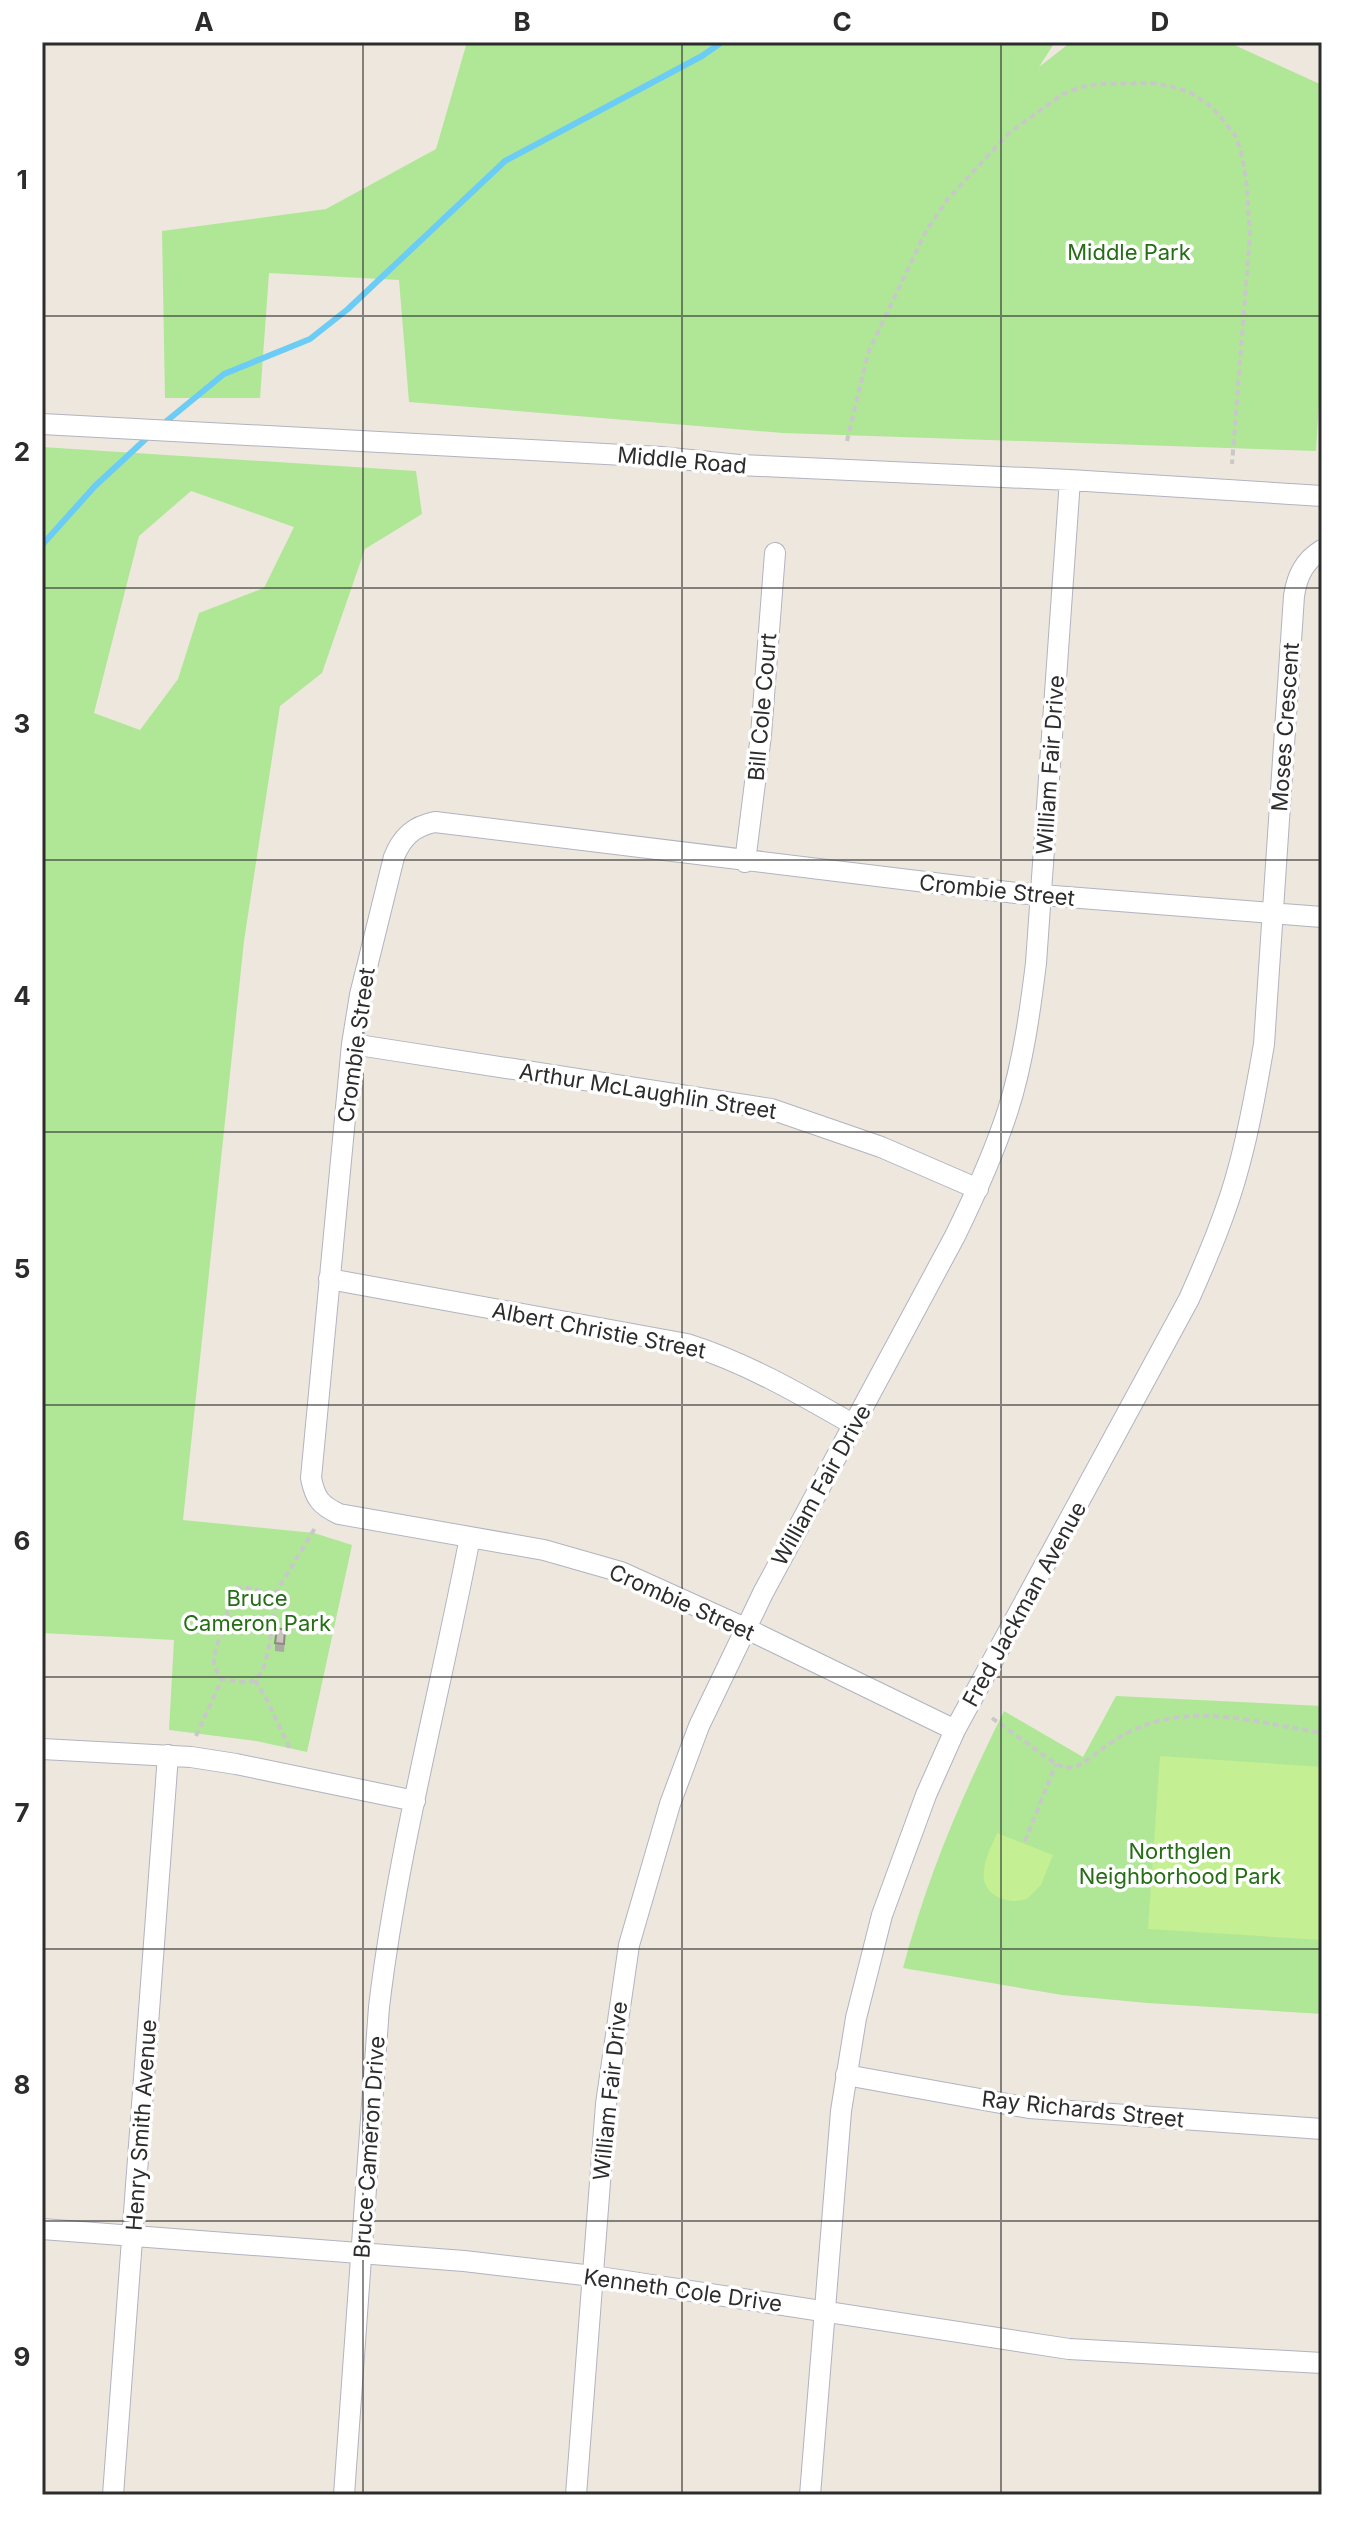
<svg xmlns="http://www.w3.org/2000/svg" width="1364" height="2537" font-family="Inter,sans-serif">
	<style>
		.green { fill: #afe797; fill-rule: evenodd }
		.pitch { fill: #c4ef92 }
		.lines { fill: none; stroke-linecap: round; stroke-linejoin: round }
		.stream { stroke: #6bccf5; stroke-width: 6 }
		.minor-casing { stroke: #b1b3c0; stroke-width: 22 }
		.path { stroke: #c8c8c8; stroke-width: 4; stroke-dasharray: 6 4; stroke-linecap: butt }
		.minor { stroke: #fff; stroke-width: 20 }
		.wall { fill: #ada9a2 }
		.building { fill: #c9c5bc; stroke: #8d8a84; stroke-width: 2 }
		.grid { fill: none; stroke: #2c2c2c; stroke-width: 2; stroke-opacity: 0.55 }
		.labels { text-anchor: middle; stroke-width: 7; stroke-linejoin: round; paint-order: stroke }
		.park-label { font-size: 22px; fill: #256e16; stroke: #fff }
		.street-label { font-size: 22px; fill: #2c2c2c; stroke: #fff }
		.neatline { fill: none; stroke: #2c2c2c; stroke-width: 3 }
		.grid-label { font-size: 26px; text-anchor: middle; font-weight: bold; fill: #2c2c2c }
	</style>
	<rect width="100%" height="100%" fill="#eee7dd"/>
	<path class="green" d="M467,42H1055L1039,67L1071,42H1228L1322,85V352L1316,451L783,433L409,402L399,280L269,273L260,398H165L162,231L326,209L436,149Z
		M42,447L416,471L422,514L365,549L322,673L280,706L244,941L183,1520L314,1533L352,1545L307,1752L256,1741L169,1730L174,1640L42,1633ZM191,491L294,527L264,588L199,613L178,679L140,730L94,713L139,536Z
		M1116,1696L1322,1706V2014L1147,2003L1062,1995L903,1968C928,1874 961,1798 1004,1711L1083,1757Z"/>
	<path class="pitch" d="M1160,1756L1322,1767V1940L1148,1929Z
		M997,1833L1053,1855L1041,1885L1027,1899C1016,1902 1006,1902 996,1896C972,1882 989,1852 997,1833Z"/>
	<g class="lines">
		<path class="stream" d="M163,424L224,374L310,339L348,309L505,161L702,56L722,42
			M42,545L95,486L149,436"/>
		<defs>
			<path id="minor" d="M42,424L661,457L739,465L1070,480L1322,496
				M745,862L761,735L775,553
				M352,1044L771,1109L881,1147L978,1189
				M329,1279L687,1344C747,1363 800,1394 854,1425
				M955,1730L745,1628L621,1572L544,1550L339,1514C320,1505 315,1498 311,1478L352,1044L360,995L394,857C402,837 414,826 435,822L1016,893L1322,917
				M42,1749L191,1757L236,1764L415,1801
				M846,2075L1029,2108L1322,2129
				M42,2229L464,2261L593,2276L1069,2349L1322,2363
				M113,2495L168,1755
				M344,2495L379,2007C398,1848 440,1694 470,1537
				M576,2495L606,2104L629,1945L670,1804L699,1726L763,1593L955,1236C975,1195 994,1154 1008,1110C1023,1063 1030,1012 1036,963L1070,480
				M810,2495L841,2111L856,2018L882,1915L926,1795L955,1730L1189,1299C1208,1256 1227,1212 1239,1166C1250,1126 1257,1085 1264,1044L1294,596C1297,576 1304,561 1322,550"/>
		</defs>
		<use href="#minor" class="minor-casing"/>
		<path class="path" d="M847,441L868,353L925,233L947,200L1009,133L1063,94L1081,87L1099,84L1151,83L1170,86L1191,93L1209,105L1220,116L1236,137L1241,152L1246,178L1250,234L1232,464
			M275,1594C276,1608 268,1659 262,1671C259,1677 255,1680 248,1683L222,1679C206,1661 218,1645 224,1626C228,1613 227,1602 235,1589L244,1587L275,1594L315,1528
			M255,1680L266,1698L291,1751
			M992,1718L1056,1764L1066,1768L1076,1767C1094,1757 1109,1742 1127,1733C1189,1700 1258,1723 1322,1733
			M196,1736L222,1679
			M1025,1841L1056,1764"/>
		<use href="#minor" class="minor"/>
	</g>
	<path class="wall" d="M285,1637L284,1652L275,1651V1643Z"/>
	<path class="building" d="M277,1628L285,1630L284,1644L275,1643Z"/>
	<path class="grid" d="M363,42V2495M682,42V2495M1001,42V2495M42,316H1322M42,588H1322M42,860H1322M42,1132H1322M42,1405H1322M42,1677H1322M42,1949H1322M42,2221H1322"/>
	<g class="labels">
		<g class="park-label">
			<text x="1129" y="260">Middle Park</text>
			<text x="257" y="1606">Bruce<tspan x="257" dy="25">Cameron Park</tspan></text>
			<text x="1180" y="1859">Northglen<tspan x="1180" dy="25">Neighborhood Park</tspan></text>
		</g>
		<g class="street-label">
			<text transform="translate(682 460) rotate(5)" y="8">Middle Road</text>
			<text transform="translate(762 707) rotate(-85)" y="8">Bill Cole Court</text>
			<text transform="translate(1285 727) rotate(-86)" y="8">Moses Crescent</text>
			<text transform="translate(1050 765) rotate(-86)" y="8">William Fair Drive</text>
			<text transform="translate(997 890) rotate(6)" y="8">Crombie Street</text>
			<text transform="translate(356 1045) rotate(-82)" y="8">Crombie Street</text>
			<text transform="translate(648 1091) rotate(9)" y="8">Arthur McLaughlin Street</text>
			<text transform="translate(599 1330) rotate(11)" y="8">Albert Christie Street</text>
			<text transform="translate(821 1485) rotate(-61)" y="8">William Fair Drive</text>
			<text transform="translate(682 1602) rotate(24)" y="8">Crombie Street</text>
			<text transform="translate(1024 1604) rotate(-61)" y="8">Fred Jackman Avenue</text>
			<text transform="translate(610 2091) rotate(-84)" y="8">William Fair Drive</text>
			<text transform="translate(1083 2109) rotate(6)" y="8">Ray Richards Street</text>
			<text transform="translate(141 2125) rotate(-86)" y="8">Henry Smith Avenue</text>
			<text transform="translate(369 2147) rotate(-86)" y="8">Bruce Cameron Drive</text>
			<text transform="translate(683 2290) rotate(8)" y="8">Kenneth Cole Drive</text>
		</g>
	</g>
	<rect width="1364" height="2537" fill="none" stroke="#ffffff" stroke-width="88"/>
	<rect x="44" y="44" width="1276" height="2449" class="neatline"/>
	<g class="grid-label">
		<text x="204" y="31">A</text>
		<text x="522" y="31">B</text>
		<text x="842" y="31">C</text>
		<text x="1160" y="31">D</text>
		<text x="22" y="189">1</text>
		<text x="22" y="461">2</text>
		<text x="22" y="733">3</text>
		<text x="22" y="1005">4</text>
		<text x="22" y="1278">5</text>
		<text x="22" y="1550">6</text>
		<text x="22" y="1822">7</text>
		<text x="22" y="2094">8</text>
		<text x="22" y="2366">9</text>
	</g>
</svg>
